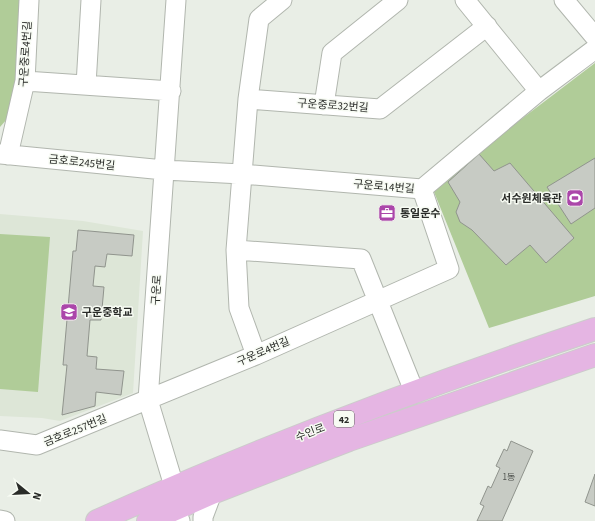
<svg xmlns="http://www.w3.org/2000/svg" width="595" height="521" font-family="'Source Sans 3','Noto Sans KR',sans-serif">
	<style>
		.built { fill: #dde6d7 }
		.green { fill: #b0cc98 }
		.building { fill: #c7cbc4; stroke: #90948d }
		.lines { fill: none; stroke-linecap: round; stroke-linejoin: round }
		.minor-casing { stroke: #b1b6ae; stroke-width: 21 }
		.major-casing { stroke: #cccccb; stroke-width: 24 }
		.minor { stroke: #fff; stroke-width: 19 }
		.major { stroke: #e5b5e3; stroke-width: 22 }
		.labels { text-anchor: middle; stroke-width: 3; stroke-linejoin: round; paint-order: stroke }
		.number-label { font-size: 9px; fill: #50534f }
		.shield { fill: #f7fbf3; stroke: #676965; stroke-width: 1 }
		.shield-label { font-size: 10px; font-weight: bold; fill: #292b28 }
		.street-label { font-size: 11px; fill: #292b28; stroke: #f7fbf3 }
		.poi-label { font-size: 11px; font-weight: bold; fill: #292b28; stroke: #f7fbf3; text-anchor: start }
	</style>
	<rect width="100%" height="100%" fill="#e9eee6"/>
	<path class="built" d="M0,214L83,221L143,231L133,393L60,421L42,418L0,416Z"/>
	<path class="green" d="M0,0H22L14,111L0,127Z
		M595,63V296L489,328L432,187Z
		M0,234L50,237L38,392L0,389Z"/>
	<path class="building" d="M479,154L494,171L510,163L574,238L546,263L530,245L506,265L472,230L460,222L456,212L460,202L448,182Z
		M595,158V208L571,224L547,187Z
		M78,230L134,235L132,256L107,254L105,267L95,266L93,286L104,287L101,320H90L87,356L97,357L96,369L124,371L121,395L96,392L95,406L62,415L67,365H63L73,251H76Z
		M511,441L533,451L502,521H477L484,506L480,504L488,486L491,488L500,468L496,466L504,449L507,451Z
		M595,474V506L585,502Z"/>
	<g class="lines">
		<defs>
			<path id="minor" d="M176,0L148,400L174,486L175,509L180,521
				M465,0L539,91
				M564,0L595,37
				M25,81L171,91
				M86,85L91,0
				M248,99L380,109L487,26
				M324,105L332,53L398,0
				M0,154L164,170L242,174L422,189L539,91L595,49
				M8,155L25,81L29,0
				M236,250L361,259L414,391
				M256,355L239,308L236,250L248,99L259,19L282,0
				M0,440L37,445L256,355L449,269L422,189
				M0,520L5,521
				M203,521V517L212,493"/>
			<path id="major" d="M97,521C259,448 426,385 595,329
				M148,521L212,493L349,440L595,355"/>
		</defs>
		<use href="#minor" class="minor-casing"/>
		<use href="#major" class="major-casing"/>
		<use href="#minor" class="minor"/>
		<use href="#major" class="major"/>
	</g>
	<defs>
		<symbol id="stadium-square" viewBox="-11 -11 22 22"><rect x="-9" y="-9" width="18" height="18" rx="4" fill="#ab46aa" stroke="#f7fbf3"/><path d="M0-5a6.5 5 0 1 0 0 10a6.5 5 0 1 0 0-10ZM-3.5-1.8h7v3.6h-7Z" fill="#fff"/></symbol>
		<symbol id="office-square" viewBox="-11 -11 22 22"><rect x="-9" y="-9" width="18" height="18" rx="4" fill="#ab46aa" stroke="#f7fbf3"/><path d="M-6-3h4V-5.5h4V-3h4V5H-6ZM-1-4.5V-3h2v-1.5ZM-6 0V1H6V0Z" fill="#fff"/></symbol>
		<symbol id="school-square" viewBox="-11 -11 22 22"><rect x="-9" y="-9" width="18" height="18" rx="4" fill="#ab46aa" stroke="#f7fbf3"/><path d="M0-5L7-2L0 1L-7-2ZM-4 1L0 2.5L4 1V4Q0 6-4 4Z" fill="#fff"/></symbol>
	</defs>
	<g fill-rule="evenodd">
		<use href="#stadium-square" x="565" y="188" width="20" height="20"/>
		<use href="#office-square" x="377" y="203" width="20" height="20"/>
		<use href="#school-square" x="59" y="302" width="20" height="20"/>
	</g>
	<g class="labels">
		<g class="number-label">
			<text x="509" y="480">1동</text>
		</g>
		<rect class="shield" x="334" y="411" width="20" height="16" rx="3"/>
		<g class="shield-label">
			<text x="344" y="423">42</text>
		</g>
		<g class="street-label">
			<text transform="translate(25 54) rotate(-86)" y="4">구운중로4번길</text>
			<text transform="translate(333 105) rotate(4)" y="4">구운중로32번길</text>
			<text transform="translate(82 162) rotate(6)" y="4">금호로245번길</text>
			<text transform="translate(384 186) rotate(5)" y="4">구운로14번길</text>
			<text transform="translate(156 290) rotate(-86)" y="4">구운로</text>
			<text transform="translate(263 351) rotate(-23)" y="4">구운로4번길</text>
			<text transform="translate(75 430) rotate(-22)" y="4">금호로257번길</text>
			<text transform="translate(310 432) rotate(-21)" y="4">수인로</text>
		</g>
		<g class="poi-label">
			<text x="562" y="202" text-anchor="end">서수원체육관</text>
			<text x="400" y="217">통일운수</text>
			<text x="82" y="316">구운중학교</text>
		</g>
	</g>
	<g transform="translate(28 493) rotate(108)" stroke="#f7fbf3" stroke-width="3" paint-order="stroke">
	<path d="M0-3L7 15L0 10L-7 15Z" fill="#292b28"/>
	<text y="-6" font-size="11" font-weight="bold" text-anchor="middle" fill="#292b28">N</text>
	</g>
</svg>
